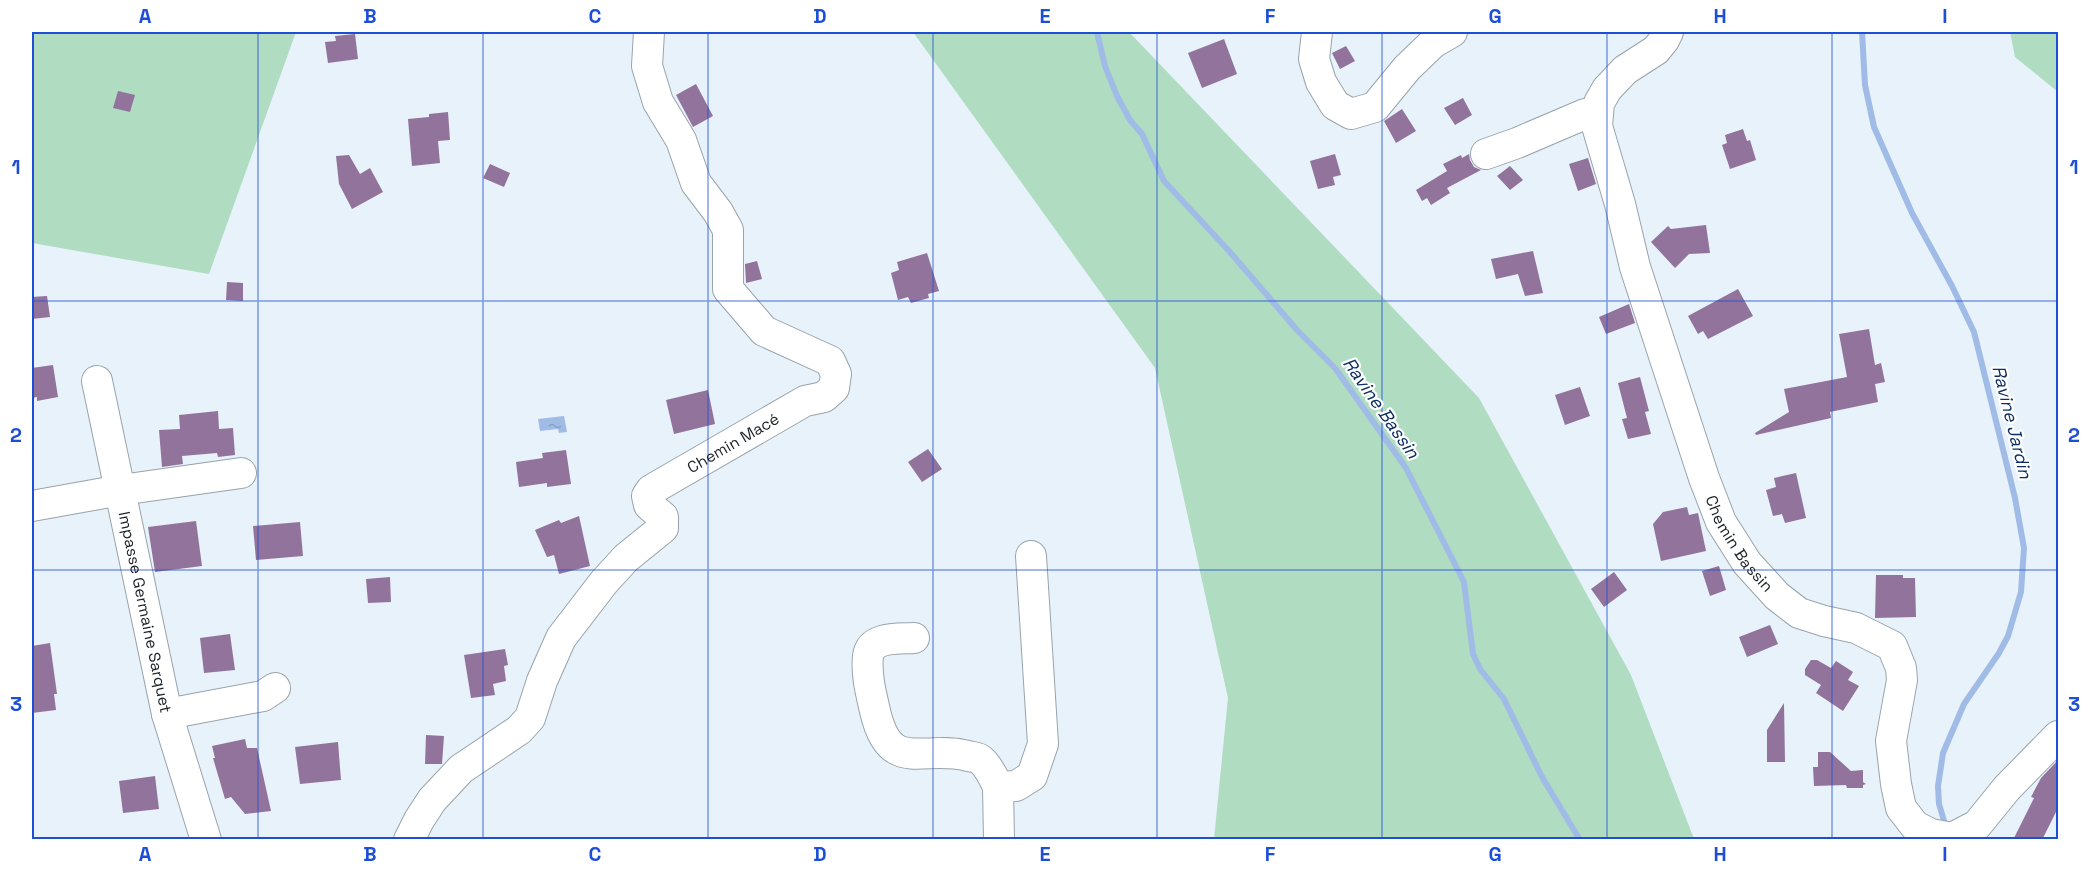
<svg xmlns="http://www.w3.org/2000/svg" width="2090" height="871" font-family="'Space Grotesk',sans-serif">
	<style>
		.grass { fill: #b0dcc1 }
		.water { fill: url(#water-ripples) }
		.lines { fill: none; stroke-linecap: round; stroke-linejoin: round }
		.stream { stroke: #a0bbe6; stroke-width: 6 }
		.building { fill: #92739b }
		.minor-casing { stroke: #99a3ab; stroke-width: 32 }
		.minor { stroke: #fff; stroke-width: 30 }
		.grid { fill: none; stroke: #1d4ed8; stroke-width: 1.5; stroke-opacity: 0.55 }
		.labels { text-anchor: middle; stroke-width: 4.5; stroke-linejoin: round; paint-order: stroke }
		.street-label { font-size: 16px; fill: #1d2124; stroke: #fff }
		.water-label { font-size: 18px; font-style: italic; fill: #0c2e61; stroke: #fff }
		.neatline { fill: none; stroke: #1d4ed8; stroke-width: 2 }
		.grid-label { font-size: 20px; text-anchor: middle; font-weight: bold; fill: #1d4ed8 }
	</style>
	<defs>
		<pattern id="water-ripples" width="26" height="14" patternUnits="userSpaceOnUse" patternTransform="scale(1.5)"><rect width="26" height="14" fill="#a0bbe6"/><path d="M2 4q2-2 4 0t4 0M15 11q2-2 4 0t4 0" fill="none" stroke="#89a0c5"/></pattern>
	</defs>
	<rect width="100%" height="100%" fill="#e7f2fa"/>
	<path class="grass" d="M32,32H296L209,274L32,243Z
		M913,32H1129L1479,398L1631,675L1694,839H1214L1228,698L1155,368Z
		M2010,32H2058V92L2015,57Z"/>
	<path class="water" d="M564,416L567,432L559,433L558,429L540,431L538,419Z"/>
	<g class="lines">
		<path class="stream" d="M1097,32L1105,66L1117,96L1130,120L1142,134L1164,181L1229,251L1297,330L1335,368L1406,468L1464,582L1473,654L1480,669L1504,699L1542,777L1580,840
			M1862,32L1865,85L1874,127L1912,213L1952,286L1974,332L2015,498L2024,548L2021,592L2008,636L1999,653L1964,704L1943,753L1938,786L1939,804L1945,824"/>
	</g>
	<path class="building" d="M355,34L358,59L328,63L325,42L336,41L335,36Z
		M1224,39L1237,74L1202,88L1188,53Z
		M1346,46L1355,61L1340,69L1332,53Z
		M696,84L713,116L693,127L676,95Z
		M118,91L135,95L130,112L113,108Z
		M1463,98L1472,115L1455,125L1444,108Z
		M1402,109L1416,131L1396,143L1384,121Z
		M448,112L450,140L438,141L440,163L412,166L408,119L429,117V114Z
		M1743,129L1747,141L1750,140L1756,160L1730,169L1722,145L1727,143L1725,135Z
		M1335,154L1341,175L1333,177L1335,185L1318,189L1310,161Z
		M1469,154L1470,160L1474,167L1481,170L1447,188L1450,193L1431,205L1427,198L1422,201L1416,190L1447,171L1443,164L1461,155L1462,158Z
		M349,155L360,174L370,168L383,192L352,209L339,184L336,156Z
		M1588,158L1596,184L1578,191L1569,164Z
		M490,164L510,173L504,187L483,178Z
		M1510,166L1523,180L1510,190L1497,176Z
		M1706,225L1710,253L1689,254L1675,268L1651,242L1668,226L1671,229Z
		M1533,251L1543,293L1525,296L1518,274L1496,279L1491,259Z
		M927,253L939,291L928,294L929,298L911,303L908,297L898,300L891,273L899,270L897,262Z
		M757,261L762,279L746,283L745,264Z
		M227,282L243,283V301L226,300Z
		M1738,289L1753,316L1708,339L1703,331L1698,334L1688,316Z
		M47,296L50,317L32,319V297Z
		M1629,304L1635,323L1606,334L1599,317Z
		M1869,329L1875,365L1881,363L1885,382L1875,384L1878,402L1830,412L1831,418L1756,435L1755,433L1789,412L1784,389L1847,377L1839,334Z
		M53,365L58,397L37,401V397L32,398V368Z
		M1640,377L1649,411L1645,412L1651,434L1628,439L1622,419L1627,418L1618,383Z
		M1580,387L1590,416L1565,425L1555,395Z
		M708,390L715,424L674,434L666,400Z
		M218,411L219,429L233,428L235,455L218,457L217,453L182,456L183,464L162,467L159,430L180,429L179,415Z
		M928,449L942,469L922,482L908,462Z
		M566,450L571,484L547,487V483L519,487L516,462L543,458L542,453Z
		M1796,473L1806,518L1785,523L1782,514L1773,516L1766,490L1776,487L1774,478Z
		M1687,507L1689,515L1698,513L1706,551L1661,561L1653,524L1663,512Z
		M579,516L590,566L559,574L554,555L547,557L535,530L559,520L561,523Z
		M196,521L202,566L155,572L148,527Z
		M300,522L303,556L256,560L253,526Z
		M1719,566L1726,590L1710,596L1702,571Z
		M1614,572L1627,590L1604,607L1591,589Z
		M1876,575H1903V578H1915L1916,617L1875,618Z
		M390,577L391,602L368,603L366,579Z
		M1770,625L1778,644L1747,657L1739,637Z
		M230,634L235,670L204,673L200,638Z
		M50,643L57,694H54L56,710L32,713V646Z
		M505,649L508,665L504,666L506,681L493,684L495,695L471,698L464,655Z
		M1811,660H1817L1831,668L1836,661L1853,672L1848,680L1859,686L1843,711L1816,693L1821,685L1805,675V669Z
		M1784,703L1785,762H1767V730Z
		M426,735L444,736L442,764H425Z
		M245,739L247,748H257L271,811L245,814L231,797L225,799L213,758H215L212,746Z
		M338,742L341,780L300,784L295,747Z
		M1818,752H1830L1851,771L1863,770V782L1866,784L1863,785V788H1847L1846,785L1814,786L1813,767H1818Z
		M2058,760V808L2042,840H2013L2034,798L2031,797L2041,778Z
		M155,776L159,809L123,813L119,781Z"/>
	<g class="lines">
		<defs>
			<g id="minor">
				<path d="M1317,32L1314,59L1321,82L1335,105L1351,114L1375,107L1407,68L1433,43L1452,32"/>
				<path id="s1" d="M1668,32L1664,40L1656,50L1625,70L1607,89L1599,103L1597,126L1620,204L1635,267L1704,478L1721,522L1747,563L1777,596L1799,613L1824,621L1856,628L1892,646L1901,668L1902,680L1891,741L1896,784L1901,808L1915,826L1931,834L1952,838L1977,825L2007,788L2058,736"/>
				<path d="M1486,154L1517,143L1585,114L1597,112"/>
				<path id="s2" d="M97,381L167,714L206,840"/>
				<path d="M32,506L121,490L241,473"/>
				<path d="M914,638C898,639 871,636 868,656C866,675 871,693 875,711C890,776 922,744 968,756C972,757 978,757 981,760C989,767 994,778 998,787"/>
				<path d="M167,714L263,696L275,688"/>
				<path id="s3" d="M409,840L419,820L432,800L461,769L519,730L530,718L542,681L561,638L604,582L626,558L663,528V517L649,505L647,496L651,490L805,401L824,397L834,388L836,374L830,361L764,331L728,289V230L718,212L696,183L681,140L658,102L647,66L649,32"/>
				<path d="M999,840L998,787L1016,786L1032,776L1043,744L1031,556"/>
			</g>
		</defs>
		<use href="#minor" class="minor-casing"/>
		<use href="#minor" class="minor"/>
	</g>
	<path class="grid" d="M258,32V840M483,32V840M708,32V840M933,32V840M1157,32V840M1382,32V840M1607,32V840M1832,32V840M32,301H2058M32,570H2058"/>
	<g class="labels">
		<g class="street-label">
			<text dy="6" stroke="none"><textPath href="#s3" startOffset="552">Chemin Macé</textPath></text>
			<text dy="6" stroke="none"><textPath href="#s1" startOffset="567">Chemin Bassin</textPath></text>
			<text dy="6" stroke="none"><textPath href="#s2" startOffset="236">Impasse Germaine Sarquet</textPath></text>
		</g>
		<g class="water-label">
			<text transform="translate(1381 408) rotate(55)" y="6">Ravine Bassin</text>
			<text transform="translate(2012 422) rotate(76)" y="6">Ravine Jardin</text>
		</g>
	</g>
	<rect width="2090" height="871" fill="none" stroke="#ffffff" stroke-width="66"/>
	<rect x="33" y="33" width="2024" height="805" class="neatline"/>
	<g class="grid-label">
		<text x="145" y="23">A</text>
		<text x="370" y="23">B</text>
		<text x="595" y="23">C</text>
		<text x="820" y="23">D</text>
		<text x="1045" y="23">E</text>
		<text x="1270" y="23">F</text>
		<text x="1495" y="23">G</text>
		<text x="1720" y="23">H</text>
		<text x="1945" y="23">I</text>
		<text x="16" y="174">1</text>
		<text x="2074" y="174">1</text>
		<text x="16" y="442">2</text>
		<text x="2074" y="442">2</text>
		<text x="16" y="711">3</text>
		<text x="2074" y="711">3</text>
		<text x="145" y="861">A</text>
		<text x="370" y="861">B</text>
		<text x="595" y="861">C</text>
		<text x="820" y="861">D</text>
		<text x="1045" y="861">E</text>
		<text x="1270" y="861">F</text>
		<text x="1495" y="861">G</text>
		<text x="1720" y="861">H</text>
		<text x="1945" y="861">I</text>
	</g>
</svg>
